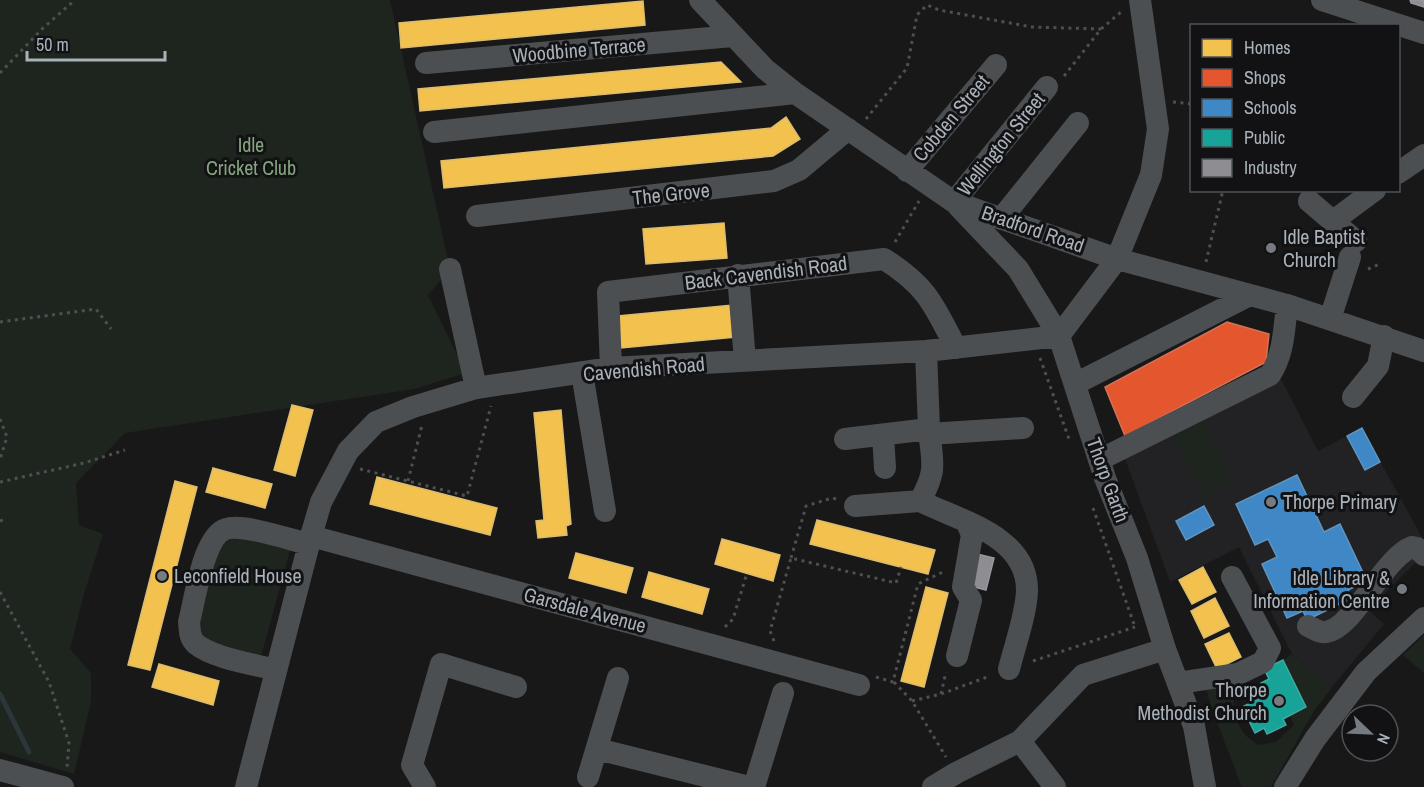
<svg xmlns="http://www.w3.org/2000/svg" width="1424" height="787" font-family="'Archivo Narrow',sans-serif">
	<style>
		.built { fill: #222224 }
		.green { fill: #1e251e }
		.homes { fill: #f2c14e; stroke: #dcbc6e; stroke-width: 1.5 }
		.shops { fill: #e4572e; stroke: #d27258; stroke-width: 1.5 }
		.schools { fill: #3f88c5; stroke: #5f94c1; stroke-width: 1.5 }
		.public { fill: #17a398; stroke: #43a7a2; stroke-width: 1.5 }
		.industry { fill: #8d8d92; stroke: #95989e; stroke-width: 1.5 }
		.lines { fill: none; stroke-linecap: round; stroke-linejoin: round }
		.stream { stroke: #2a363a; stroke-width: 5 }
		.path { stroke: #4e4f53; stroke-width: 3; stroke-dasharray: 3 4.5; stroke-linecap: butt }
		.minor { stroke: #4c4f51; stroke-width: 22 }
		.poi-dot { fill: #767b81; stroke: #121214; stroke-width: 2 }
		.labels { text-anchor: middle; stroke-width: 6; stroke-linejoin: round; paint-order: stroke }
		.street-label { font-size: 20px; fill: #a9b1b9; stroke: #121214 }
		.park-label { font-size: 20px; fill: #85a57f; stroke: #121214 }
		.poi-label { font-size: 20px; fill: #a9b1b9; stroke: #121214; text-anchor: start }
	</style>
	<rect width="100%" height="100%" fill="#181818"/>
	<path class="built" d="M1280,377L1318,451L1362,428L1424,541V554L1368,610L1384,624L1332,687L1292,654L1239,547L1170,582L1124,456Z"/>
	<path class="green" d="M0,0H390L450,269L428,295L466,373L414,389L125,433L76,483L79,525L103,534L83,597L70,649L91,673V702L74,774L0,752Z
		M1202,421L1234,481L1205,497L1172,437Z
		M237,538L250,539L290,550L261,657C241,651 212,648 198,631C203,611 211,551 228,541C231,539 234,539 237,538Z
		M1424,635V673L1403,655Z
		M1292,654L1332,687L1314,711L1271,787H1242L1212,709L1205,685L1228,681C1233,692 1237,701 1230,712L1246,736L1258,745L1276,742L1294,725L1290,716L1306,707L1283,660Z"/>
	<path class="homes" d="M643,1L645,25L401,48L399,23Z
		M721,62L741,82L420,111L418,89Z
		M786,117L800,139L773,156L444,188L441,161L771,128Z
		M724,223L727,258L646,264L643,229Z
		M733,305L736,337L621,348L618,316Z
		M292,405L313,410L295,476L274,470Z
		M561,410L571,524L566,526L567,535L538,538L536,521L544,520L534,413Z
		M213,468L272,484L265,508L206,492Z
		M377,477L497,508L490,535L370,504Z
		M175,481L197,487L150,670L128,665Z
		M817,520L935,550L928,574L810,544Z
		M722,539L780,555L773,581L715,564Z
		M576,553L633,568L626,593L569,578Z
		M1203,567L1216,592L1192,604L1179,580Z
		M649,572L709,589L702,614L642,597Z
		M926,587L948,593L924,687L901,681Z
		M1215,598L1229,626L1204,638L1191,611Z
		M1229,633L1241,657L1217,669L1205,644Z
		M159,664L219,681L213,705L152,687Z"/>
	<path class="shops" d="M1227,322L1269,334L1266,362L1125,436L1105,387Z"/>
	<path class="schools" d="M1362,428L1380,462L1365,470L1347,436Z
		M1297,475L1324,532L1340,524L1367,581L1348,590L1352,598L1307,620L1303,611L1287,618L1262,564L1277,557L1268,539L1255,545L1236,504Z
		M1204,506L1214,525L1186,540L1176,521Z"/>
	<path class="public" d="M1283,660L1306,707L1283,719L1286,725L1267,734L1264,728L1255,733L1242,707L1267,695L1261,683L1269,679L1264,669Z"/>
	<path class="industry" d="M1410,0H1424V7L1411,3Z
		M977,554L994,558L986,590L970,586Z"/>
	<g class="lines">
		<path class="stream" d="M0,694L29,752"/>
		<path class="path" d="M0,73L43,28L75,0
			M1064,76L1101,29L1121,12
			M1173,102L1192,104
			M866,119L907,68L917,15L927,5L939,10L1032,27L1101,29
			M895,242L919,201
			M1206,262L1223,190
			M1368,269L1380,264
			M0,322L96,309L111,329
			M1040,358L1069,439
			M0,419L7,437L0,459
			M360,469L467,496L491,406
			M408,481L422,425
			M0,482L84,463L125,450
			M1093,508L1135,627
			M0,521L5,519
			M791,558L806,506L832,498L836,499
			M0,592L49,682L69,743L67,767
			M725,627L733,619L747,573
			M774,641L770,631L791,558L896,583L901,567
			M1033,661L1135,627
			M876,677L893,682L918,584L945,571
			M894,682L912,701L946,757
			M941,694L946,672
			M912,701L941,694L990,676"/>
		<path class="minor" d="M700,0L765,69L795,93L954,202L1117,259L1287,305L1424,351
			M1322,0L1424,33
			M426,63L733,36
			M434,132L795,93
			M907,171L996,65
			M1398,173L1424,155
			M1309,201L1356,241
			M954,202L1047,87
			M958,206L1018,269L1059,336L1105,478L1137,558L1165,649L1194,726L1205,787
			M477,216L774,181L799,170L848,129
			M1001,219L1078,123
			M1333,221L1375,190
			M450,269L476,388
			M738,275L745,361
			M1330,319L1350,257
			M611,368L608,292L884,259C927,286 934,305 956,348
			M582,373L605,511
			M1075,384L1248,296
			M1353,397L1378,366L1384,336
			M929,429C932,464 938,468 920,501C960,521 1028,536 1027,591C1026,615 1015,645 1009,669
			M929,434L1023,428
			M883,435L885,468
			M845,439L929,429L926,351
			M1099,460L1270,375C1284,354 1284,329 1287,305
			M855,506L920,501
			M311,536L859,685
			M1308,626C1314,629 1320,633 1326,632C1354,628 1383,558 1412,547L1417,548L1424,555
			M957,656L971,600L963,587L972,535L967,523
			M276,670C253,664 213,658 196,644C189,638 190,630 189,622C195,600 203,536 226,529C243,523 290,540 309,544
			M1178,683L1238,674L1263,662L1270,648L1232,577
			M1020,741L1055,787
			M597,749L749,787
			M0,770L63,787
			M588,777L618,678
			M246,787L311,536L321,502L348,451L376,422L413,407L476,388L611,368L926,351L1059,336L1117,259L1151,175L1158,129L1140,0
			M425,787L412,765L441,664L516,687
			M754,787L783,693
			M933,787L956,773L1020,741L1083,675L1165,649
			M1285,787L1315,739L1366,672L1424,618"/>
	</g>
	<g class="poi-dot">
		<circle cx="1271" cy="248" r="6"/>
		<circle cx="1271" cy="502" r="6"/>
		<circle cx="162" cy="576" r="6"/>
		<circle cx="1402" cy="589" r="6"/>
		<circle cx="1279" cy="701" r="6"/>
	</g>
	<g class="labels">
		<g class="street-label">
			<text transform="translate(579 50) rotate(-5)" y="7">Woodbine Terrace</text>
			<text transform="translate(951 118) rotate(-50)" y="7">Cobden Street</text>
			<text transform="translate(1001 144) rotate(-51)" y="7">Wellington Street</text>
			<text transform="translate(671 194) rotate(-6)" y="7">The Grove</text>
			<text transform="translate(1033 229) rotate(19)" y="7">Bradford Road</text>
			<text transform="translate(766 273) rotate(-7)" y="7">Back Cavendish Road</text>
			<text transform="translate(644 369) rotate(-5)" y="7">Cavendish Road</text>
			<text transform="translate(1108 480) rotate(70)" y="7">Thorp Garth</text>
			<text transform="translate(585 610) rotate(15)" y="7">Garsdale Avenue</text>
		</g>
		<g class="park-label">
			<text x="251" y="152">Idle<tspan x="251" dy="23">Cricket Club</tspan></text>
		</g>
		<g class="poi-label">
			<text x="1283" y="244">Idle Baptist<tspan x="1283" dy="23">Church</tspan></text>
			<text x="1283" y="509">Thorpe Primary</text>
			<text x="174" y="583">Leconfield House</text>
			<text x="1390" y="585" text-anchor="end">Idle Library &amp;<tspan x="1390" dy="23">Information Centre</tspan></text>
			<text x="1267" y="697" text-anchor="end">Thorpe<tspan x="1267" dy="23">Methodist Church</tspan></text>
		</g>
	</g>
	<rect x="1190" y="24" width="210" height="168" fill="#121214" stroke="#4e5256" stroke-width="1.5"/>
	<rect x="1202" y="39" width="30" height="18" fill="#f2c14e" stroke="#4e5256" stroke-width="1.5"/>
	<text x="1244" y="54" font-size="18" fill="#a9b1b9">Homes</text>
	<rect x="1202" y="69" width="30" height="18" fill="#e4572e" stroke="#4e5256" stroke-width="1.5"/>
	<text x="1244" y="84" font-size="18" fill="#a9b1b9">Shops</text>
	<rect x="1202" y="99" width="30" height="18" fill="#3f88c5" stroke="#4e5256" stroke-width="1.5"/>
	<text x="1244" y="114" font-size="18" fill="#a9b1b9">Schools</text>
	<rect x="1202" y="129" width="30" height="18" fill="#17a398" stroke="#4e5256" stroke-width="1.5"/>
	<text x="1244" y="144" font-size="18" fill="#a9b1b9">Public</text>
	<rect x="1202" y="159" width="30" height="18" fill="#8d8d92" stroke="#4e5256" stroke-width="1.5"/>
	<text x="1244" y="174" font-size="18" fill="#a9b1b9">Industry</text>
	<g transform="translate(1370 733) rotate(113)"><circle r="28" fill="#121214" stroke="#4e5256" stroke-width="1.5"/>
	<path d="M0-4.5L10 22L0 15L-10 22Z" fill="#767b81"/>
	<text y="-9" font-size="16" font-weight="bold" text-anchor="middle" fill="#a9b1b9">N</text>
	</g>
	<path d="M27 51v9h138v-9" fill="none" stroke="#a9b1b9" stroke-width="3"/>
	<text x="36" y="51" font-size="18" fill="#a9b1b9" stroke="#121214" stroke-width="4.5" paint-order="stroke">50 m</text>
</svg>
